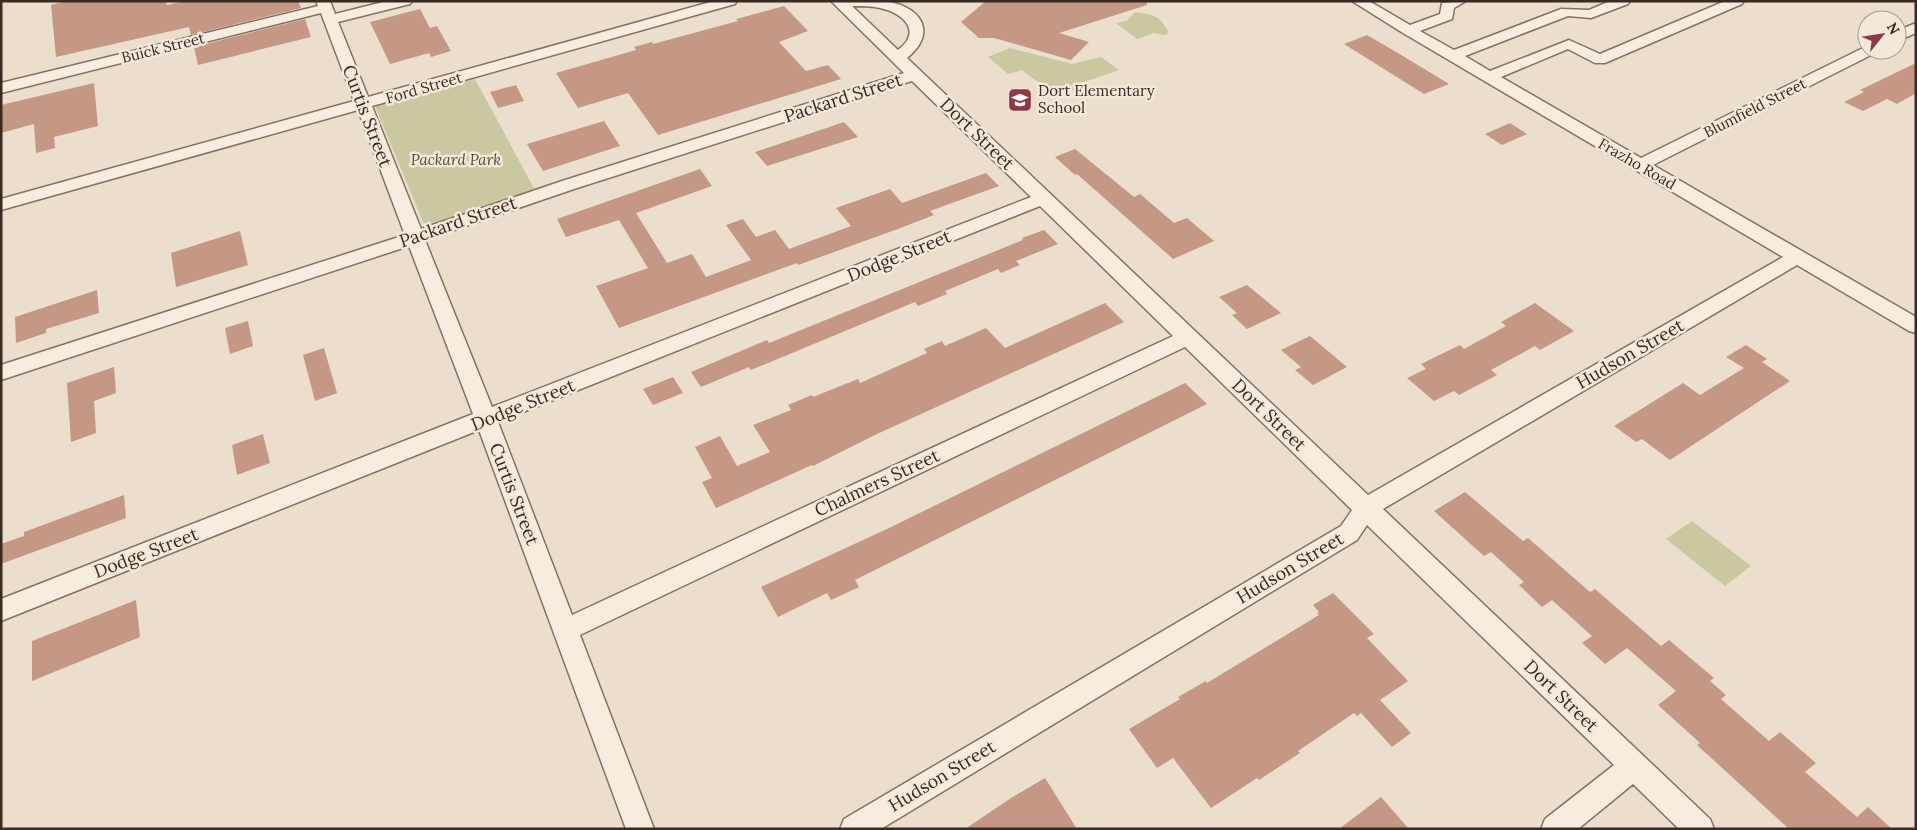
<svg xmlns="http://www.w3.org/2000/svg" width="1917" height="830" font-family="Lora,serif">
	<style>
		.green { fill: #c9c8a1 }
		.building { fill: #c59886 }
		.lines { fill: none; stroke-linecap: round; stroke-linejoin: round }
		.minor-casing { stroke: #877062; stroke-width: 3 }
		.minor { fill: #f6ecdf; fill-rule: evenodd }
		.labels { text-anchor: middle; stroke-width: 5; stroke-linejoin: round; paint-order: stroke }
		.far-street-label { font-size: 15px; fill: #392b23; stroke: #f3e9db }
		.far-poi-label { font-size: 15px; fill: #392b23; stroke: #f3e9db; text-anchor: start }
		.far-park-label { font-size: 15px; font-style: italic; fill: #4f532c; stroke: #f3e9db }
		.street-label { font-size: 18px; fill: #392b23; stroke: #f3e9db }
	</style>
	<rect width="100%" height="100%" fill="#ebdecc"/>
	<path class="green" d="M1135,12C1154,15 1160,15 1169,33L1164,35L1154,33L1137,39L1116,23L1127,21Z
		M1010,48L1072,64L1101,57L1119,70L1081,83L1073,90C1051,92 1038,83 1022,70L1008,74L988,57Z
		M475,79L536,192L425,227L375,106Z
		M1692,521L1751,566L1725,586L1666,539Z"/>
	<path class="building" d="M66,1H166L167,5L185,1H298L301,8L191,35L189,27L56,57L51,5Z
		M986,1H1147V5L1059,33L1089,42L1071,60L994,38H979L961,22Z
		M784,6L808,31L779,42L806,71L828,65L841,79L658,135L628,93L578,108L556,73L636,50L634,47L652,42L653,44L738,21L736,19Z
		M420,9L430,28L437,26L451,51L431,57L429,53L390,64L370,22Z
		M305,19L311,37L198,65L194,47Z
		M1367,35L1398,53L1449,84L1424,94L1344,44Z
		M1916,63V93L1897,104L1887,99L1863,111L1844,102L1864,92L1860,90Z
		M94,83L98,126L54,137L55,148L36,153L34,124L1,133V105Z
		M516,85L524,101L498,108L490,92Z
		M604,121L620,146L543,171L527,144Z
		M844,122L858,137L767,166L755,152Z
		M1510,123L1527,134L1502,145L1485,134Z
		M1075,149L1134,197L1140,194L1174,223L1187,218L1214,241L1173,259L1077,174L1075,175L1055,157Z
		M700,169L712,186L636,213L667,263L692,254L706,277L751,260L726,225L743,219L756,237L775,230L789,249L851,226L836,208L890,189L902,203L986,173L999,186L930,211L934,215L898,229L798,265L797,263L619,328L596,286L648,268L619,220L566,237L557,219Z
		M1044,230L1058,244L1016,261L1020,265L1001,273L998,269L945,291L947,294L918,306L915,302L751,370L749,367L701,387L691,372L767,340L769,343L1023,240L1022,238Z
		M240,231L248,265L176,287L171,253Z
		M1247,285L1281,313L1247,329L1232,315L1237,313L1219,297Z
		M97,290L99,313L46,329V333L16,343L15,317Z
		M1105,303L1124,322L877,434L813,466L812,465L716,508L702,482L712,478L695,447L720,436L737,466L770,452L753,425L791,410L788,405L812,395L813,397L858,379L860,383L927,353L924,349L942,341L945,346L986,328L1005,348Z
		M1535,303L1574,331L1540,350L1535,346L1491,370L1497,375L1459,395L1454,391L1434,401L1407,378L1426,369L1421,364L1460,345L1464,349L1506,326L1501,322Z
		M248,321L253,346L230,354L225,328Z
		M1310,336L1347,367L1313,385L1295,370L1301,367L1281,350Z
		M1746,345L1767,359L1762,362L1790,381L1670,460L1642,439L1636,442L1614,426L1683,383L1700,395L1744,368L1726,357Z
		M324,348L337,393L315,401L303,355Z
		M114,367L116,393L94,401L96,433L71,442L67,383Z
		M673,377L683,393L653,405L643,389Z
		M1185,383L1207,404L855,580L859,587L831,600L827,593L778,617L761,587L887,529Z
		M263,434L270,463L237,475L232,445Z
		M1465,492L1523,541L1528,538L1590,592L1595,589L1661,646L1669,640L1714,678L1710,681L1726,695L1721,699L1769,741L1780,732L1816,763L1805,772L1857,817L1868,807L1892,829H1789L1697,745L1700,743L1658,705L1676,691L1627,648L1605,664L1582,643L1592,636L1552,600L1542,607L1519,585L1524,582L1491,552L1484,556L1434,511Z
		M124,495L126,518L1,564V544L24,536V532Z
		M1333,593L1374,634L1367,638L1408,681L1380,700L1411,733L1392,747L1361,713L1357,716L1354,713L1298,751L1300,753L1259,780L1257,778L1211,808L1173,758L1157,768L1129,729L1180,699L1178,697L1206,681L1207,683L1319,615L1317,613L1319,612L1313,605Z
		M136,600L140,637L32,681V641Z
		M1045,778L1077,829H965L1011,798Z
		M1381,797L1409,829H1339Z"/>
	<g class="lines">
		<defs>
			<path id="minor" d="M316,1H330L335,14L387,1H412L410,4L338,22L368,97L714,1H737L735,4L372,106L421,229L562,181L904,73L831,1C850,1 872,0 890,2C924,9 936,35 907,58L1368,495L1783,257L1403,33L1352,1H1369L1410,25L1440,14L1442,3L1466,1L1454,8L1452,19L1420,31L1454,50L1561,9L1589,10L1610,1H1630L1628,4L1591,18L1568,16L1465,56L1490,71L1569,40L1600,54L1725,1H1744L1742,4L1605,63H1595L1568,49L1501,77L1641,158L1865,47L1867,46V50H1877L1875,53L1653,165L1916,317V333L1909,331L1797,265L1383,509L1710,819L1714,829H1679L1633,784L1578,829H1541L1545,819L1614,765L1367,525L1357,540L881,829H840L844,819L1341,526L1352,510L1185,347L580,635L654,829H626L479,430L1,621V599L473,414L409,246L1,380V365L405,235L358,110L1,210V199L354,101L321,13L1,93V83L318,6ZM852,6C861,6 871,6 880,8C903,13 923,31 898,50ZM912,81L1031,197L492,407L425,240L574,189ZM1040,206L1173,336L572,615L498,422Z
				M1916,23V33L1897,41V31Z"/>
		</defs>
		<use href="#minor" class="minor-casing"/>
		<use href="#minor" class="minor"/>
	</g>
	<defs>
		<symbol id="school-square" viewBox="-11 -11 22 22"><rect x="-9" y="-9" width="18" height="18" rx="4" fill="#903845" stroke="#f3e9db"/><path d="M0-5L7-2L0 1L-7-2ZM-4 1L0 2.5L4 1V4Q0 6-4 4Z" fill="#fff"/></symbol>
	</defs>
	<g fill-rule="evenodd">
		<use href="#school-square" x="1006" y="86" width="28" height="28"/>
	</g>
	<g class="labels">
		<g class="far-street-label">
			<text transform="translate(163 48) rotate(-14)" y="5">Buick Street</text>
			<text transform="translate(424 88) rotate(-16)" y="5">Ford Street</text>
			<text transform="translate(1755 108) rotate(-27)" y="5">Blumfield Street</text>
			<text transform="translate(1637 164) rotate(30)" y="5">Frazho Road</text>
		</g>
		<g class="far-poi-label">
			<text x="1038" y="96">Dort Elementary<tspan x="1038" dy="17">School</tspan></text>
		</g>
		<g class="far-park-label">
			<text x="456" y="165">Packard Park</text>
		</g>
		<g class="street-label">
			<text transform="translate(843 98) rotate(-18)" y="6">Packard Street</text>
			<text transform="translate(367 116) rotate(69)" y="6">Curtis Street</text>
			<text transform="translate(977 134) rotate(44)" y="6">Dort Street</text>
			<text transform="translate(458 222) rotate(-19)" y="6">Packard Street</text>
			<text transform="translate(899 256) rotate(-22)" y="6">Dodge Street</text>
			<text transform="translate(1630 354) rotate(-30)" y="6">Hudson Street</text>
			<text transform="translate(523 405) rotate(-22)" y="6">Dodge Street</text>
			<text transform="translate(1269 415) rotate(44)" y="6">Dort Street</text>
			<text transform="translate(877 483) rotate(-25)" y="6">Chalmers Street</text>
			<text transform="translate(514 494) rotate(69)" y="6">Curtis Street</text>
			<text transform="translate(146 553) rotate(-21)" y="6">Dodge Street</text>
			<text transform="translate(1290 568) rotate(-31)" y="6">Hudson Street</text>
			<text transform="translate(1561 696) rotate(44)" y="6">Dort Street</text>
			<text transform="translate(942 776) rotate(-31)" y="6">Hudson Street</text>
		</g>
	</g>
	<rect width="1917" height="830" fill="none" stroke="#392b23" stroke-width="5"/>
	<g transform="translate(1882 35) rotate(60)"><circle r="24" fill="#f3e9db" stroke="#a99d91"/>
	<path d="M0-4L9 19L0 12L-9 19Z" fill="#903845"/>
	<text y="-8" font-size="14" font-weight="bold" text-anchor="middle" fill="#392b23">N</text>
	</g>
</svg>
